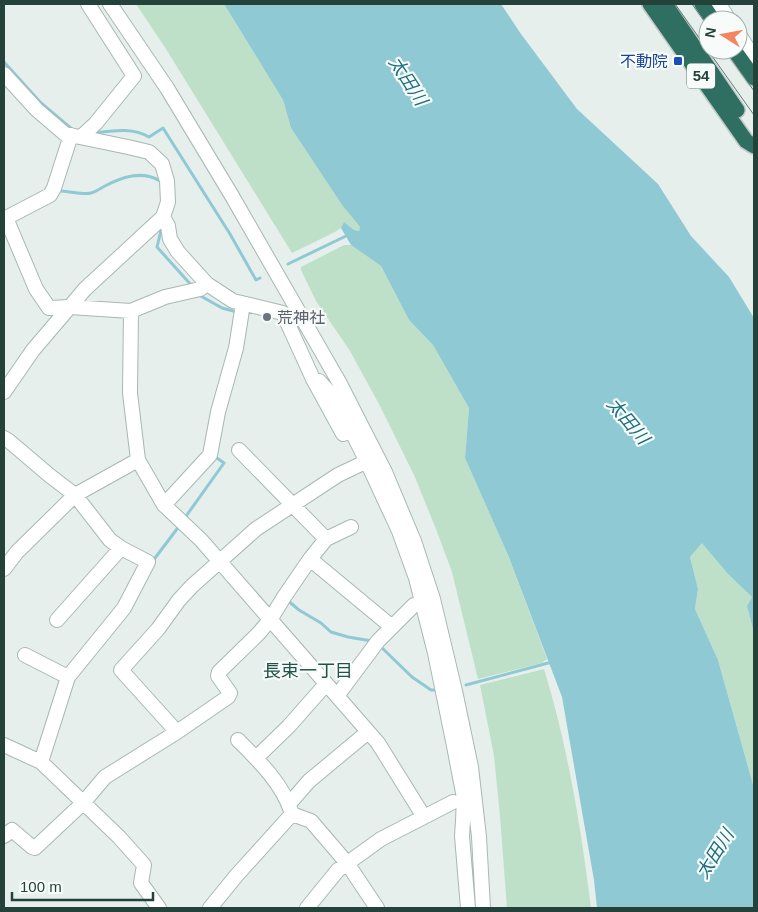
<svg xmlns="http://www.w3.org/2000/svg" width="758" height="912" font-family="Helvetica,'Noto Sans JP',sans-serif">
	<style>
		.green { fill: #bfe0c8 }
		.water { fill: #8ec9d4 }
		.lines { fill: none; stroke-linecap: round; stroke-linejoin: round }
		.stream { stroke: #8ec9d4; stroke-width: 3 }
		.minor-casing { stroke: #a8b8b2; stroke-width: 16 }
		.highway-casing { stroke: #c2cac8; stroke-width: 18 }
		.minor { stroke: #fff; stroke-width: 14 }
		.highway { stroke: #2f6f62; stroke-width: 15 }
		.tram { stroke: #5f7d75; stroke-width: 1 }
		.transit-dot { fill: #1a4fb4; stroke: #f7fbf9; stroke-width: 2 }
		.worship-dot { fill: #6b7280; stroke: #f7fbf9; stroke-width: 2 }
		.labels { text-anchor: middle; stroke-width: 4.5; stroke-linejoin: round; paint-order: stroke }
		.shield { fill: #f7fbf9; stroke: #637a73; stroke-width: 1 }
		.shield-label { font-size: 15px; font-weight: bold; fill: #24423a }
		.transit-label { font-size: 16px; fill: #164399; stroke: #f7fbf9; text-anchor: end }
		.worship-label { font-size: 16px; fill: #5b616d; stroke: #f7fbf9; text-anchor: start }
		.water-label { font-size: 18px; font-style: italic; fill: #1c6f80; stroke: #f7fbf9 }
		.neighbourhood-label { font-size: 18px; fill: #1f5548; stroke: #f7fbf9 }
	</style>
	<rect width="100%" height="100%" fill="#e6efeb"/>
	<path class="green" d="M136,4H224L283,100L291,128L342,205L360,227L359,231L354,230L344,222L341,228L335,232L292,253L166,49Z
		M344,245H351L381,266L409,320L433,345L469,408L465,458L508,555L547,659L542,663L478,679L452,572L436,529L414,475L380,406L350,351L316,301L301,270V267Z
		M702,542L728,574L752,597L747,606L754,633V788L718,660L695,609L698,589L690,557Z
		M544,669C568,747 581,828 591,908H507L500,816L494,756L480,685Z"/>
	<path class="water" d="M224,4H501L521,34L577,109L658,184L691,236L729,277L754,318V633L747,606L752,597L728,574L702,543L690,557L698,589L695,609L718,660L754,788V908H597L594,880L562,697L508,555L465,458L469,408L433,345L409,320L381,266L351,245L341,228L344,222L354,230L359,231L360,227L342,205L291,128L283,100Z"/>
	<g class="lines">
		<path class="stream" d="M4,62L41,103L73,130
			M93,133C112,131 132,127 149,137L163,128L230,234L256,280L260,278
			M60,191C68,191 84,195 91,193C96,192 101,188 105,186C122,177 142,170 160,181L161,182
			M162,226L157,247L192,286
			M288,264L346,236
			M199,295L222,308L237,312V313
			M184,519L224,463L214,456
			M152,562L180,525
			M286,599L299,610L321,623L331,632L348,637L372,641
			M379,645L412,677L431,690H436
			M466,685L552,662"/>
		<defs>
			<path id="minor" d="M110,4L167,88L232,196L339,382L385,472L414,541L433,599L455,691L471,767L479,837L483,908
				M719,4L729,20
				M738,33L754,58
				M4,74L37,110L65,134L128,147L149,152L162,164L167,181L168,202L163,217L85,289L33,350L4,392
				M81,137L96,123L134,76L88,4
				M163,217L168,226L170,239L178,252L207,284L233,301L283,313L313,379L343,434
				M6,218L36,289L49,308L70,307L131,311L165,297L200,289L207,284
				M4,219L50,195L54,188L71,135
				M131,311L130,393L138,460L164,505L201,540L378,743L424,817
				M313,379L319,381L336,400L367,462L399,531L416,578L435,653L454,746L464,798L463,821L462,836L468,908
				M4,438L9,441L49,475L75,495L110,540L121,548L148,562L124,608L68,677L41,762
				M239,450L326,539
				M164,505L210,455L218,412L236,348L243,304
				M310,559L392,627
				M4,569L17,552L75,495L138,460
				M57,620L121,548
				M25,655L68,677
				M337,696L378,641L414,605
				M177,732L121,670L158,629L179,600L192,586L256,529L338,475L359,465
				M238,740C258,760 282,783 291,811
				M4,745L41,762L119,837L144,865L141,883L159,908
				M256,758L289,726L326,684
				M289,804L309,781L368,732
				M4,836L12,830L32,847L35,848L83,803L105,777L177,732L228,697L230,693L218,676L219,672L258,634L270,620L284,597L310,559L326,539L351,527
				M210,908L236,876L292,814L311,821L347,863L377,908
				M307,908L338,870L381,839L453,802"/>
			<path id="highway" d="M650,4L746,141L754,146
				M665,4L737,110
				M702,4L713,20
				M734,50L754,78"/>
		</defs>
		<use href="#minor" class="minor-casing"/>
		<use href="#highway" class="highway-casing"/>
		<use href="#minor" class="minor"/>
		<use href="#highway" class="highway"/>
		<path class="tram" d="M675,4L754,115
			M692,4L708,26
			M725,50L754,91"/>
	</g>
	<rect class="transit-dot" x="673" y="56" width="10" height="10" rx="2.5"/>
	<circle class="worship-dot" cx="267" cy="317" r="5"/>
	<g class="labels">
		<rect class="shield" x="687" y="63.5" width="28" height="25" rx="4"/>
		<g class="shield-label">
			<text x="701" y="81">54</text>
		</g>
		<g class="transit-label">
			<text x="668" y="67">不動院</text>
		</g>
		<g class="worship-label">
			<text x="277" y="323">荒神社</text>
		</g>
		<g class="water-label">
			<text transform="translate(408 81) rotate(57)" y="6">太田川</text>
			<text transform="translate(628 421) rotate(50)" y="6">太田川</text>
			<text transform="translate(715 854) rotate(-58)" y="6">太田川</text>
		</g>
		<g class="neighbourhood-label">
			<text x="308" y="677">長束一丁目</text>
		</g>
	</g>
	<rect width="758" height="912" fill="none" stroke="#24423a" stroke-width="10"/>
	<g transform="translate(723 35) rotate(281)"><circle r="24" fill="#f7fbf9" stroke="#a3b1ad"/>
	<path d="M0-4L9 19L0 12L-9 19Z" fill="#f4845f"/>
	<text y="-8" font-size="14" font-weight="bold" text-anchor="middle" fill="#24423a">N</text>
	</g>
	<path d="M12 892v8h141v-8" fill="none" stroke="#24423a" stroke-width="2.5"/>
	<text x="20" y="892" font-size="15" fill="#24423a" stroke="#f7fbf9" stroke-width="4" paint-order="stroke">100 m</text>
</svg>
